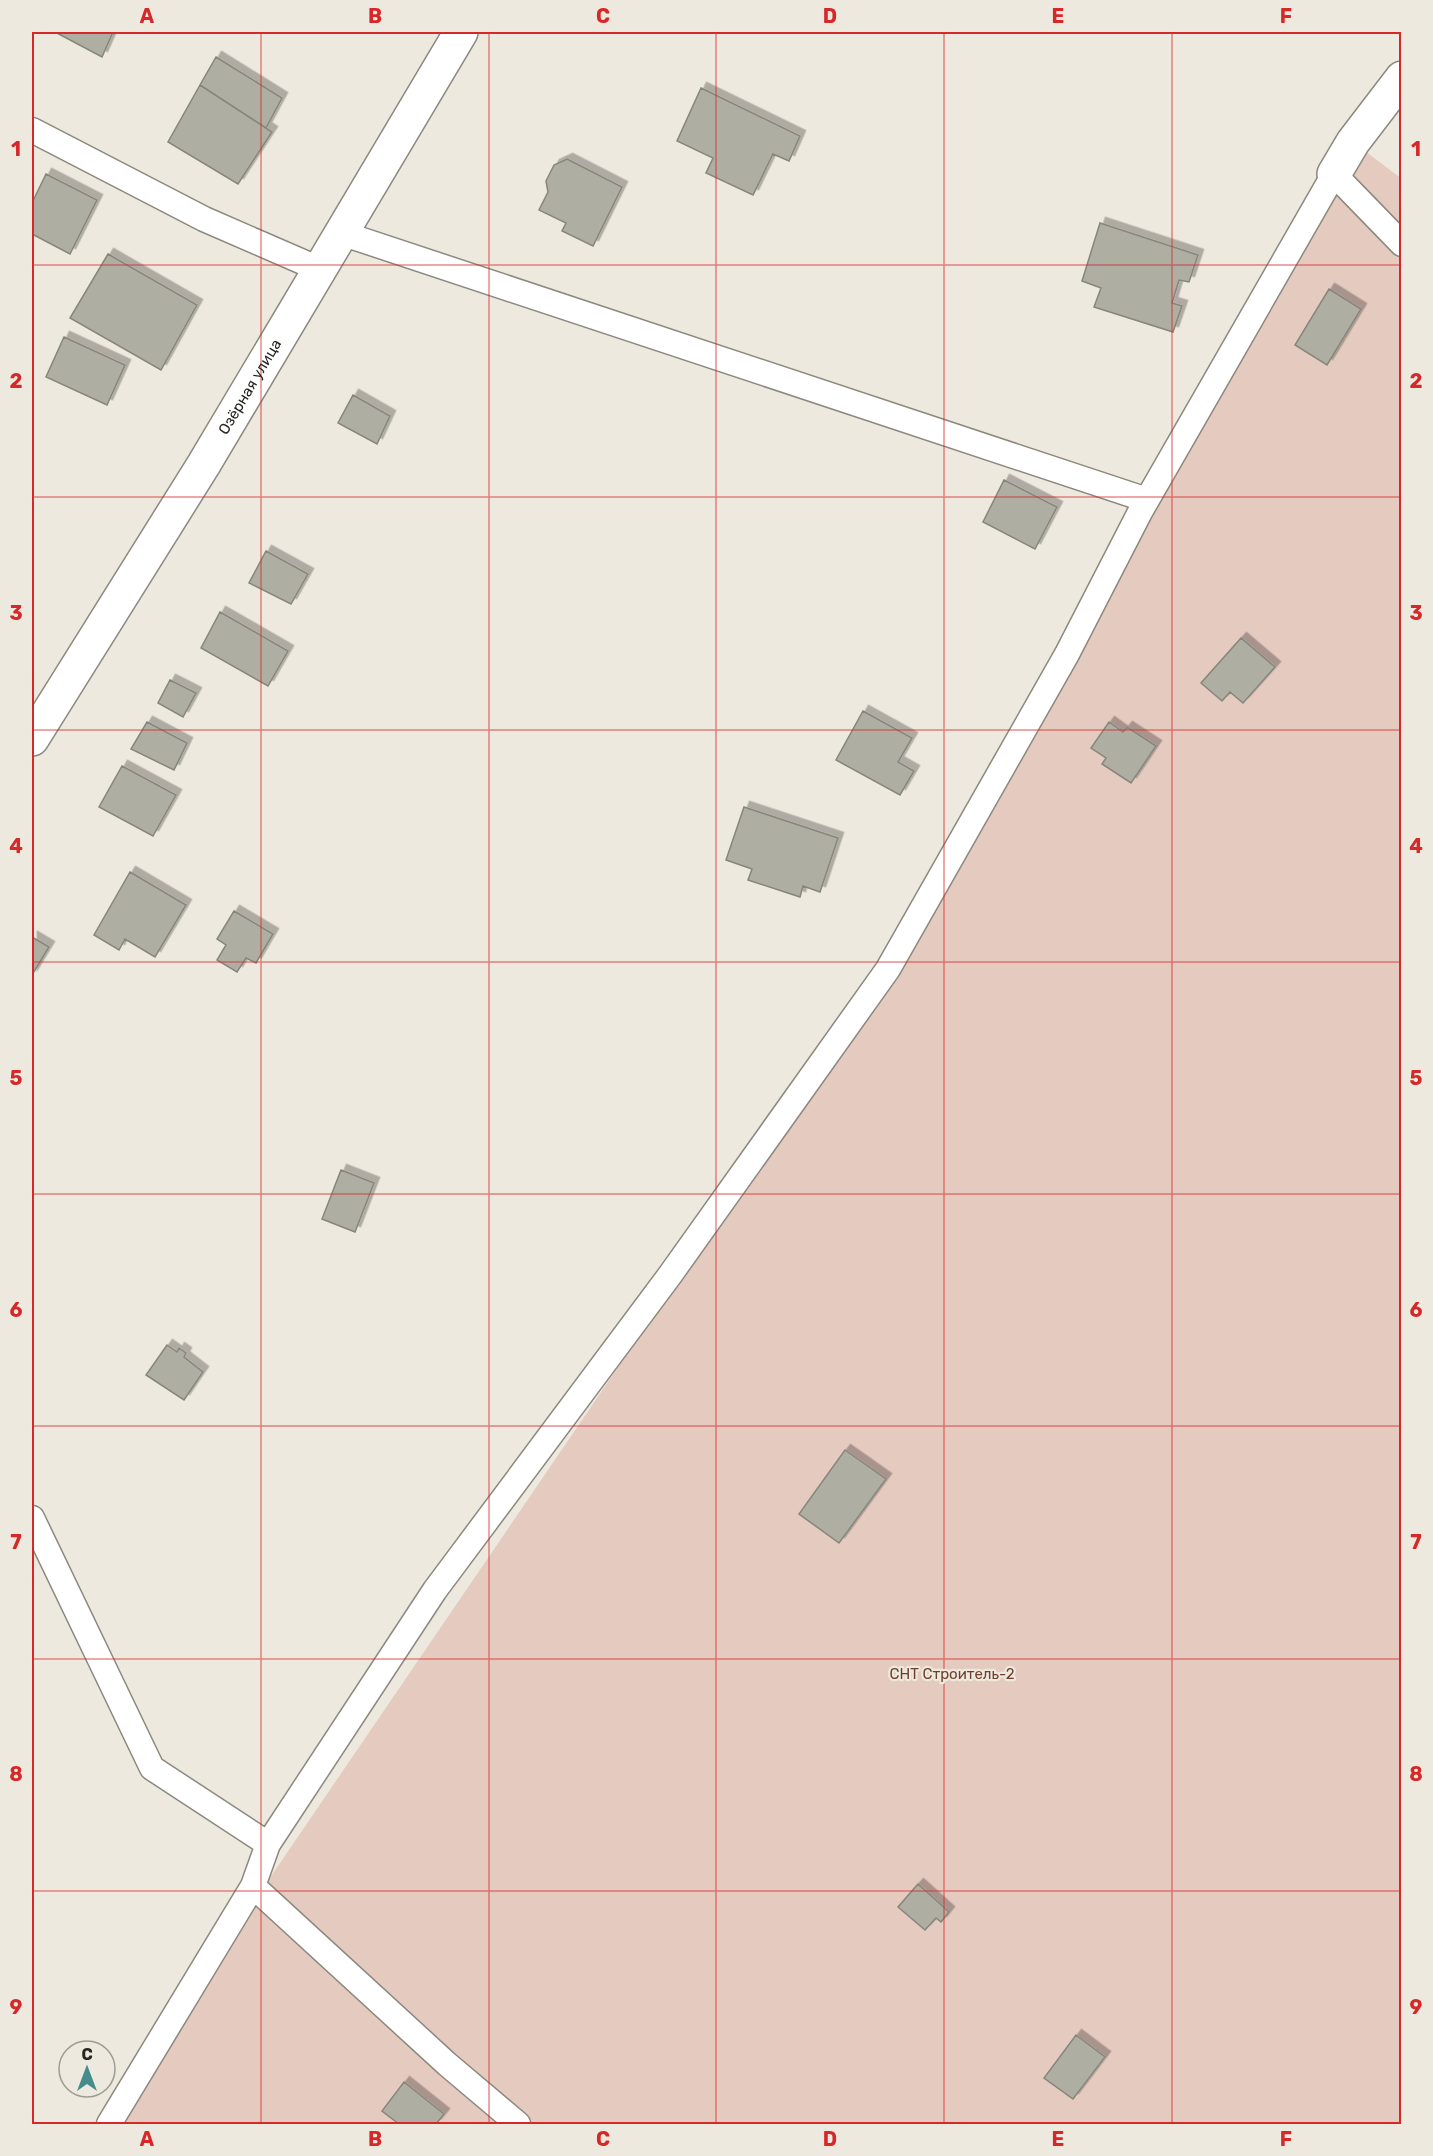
<svg xmlns="http://www.w3.org/2000/svg" width="1433" height="2156" font-family="Rubik,sans-serif">
	<style>
		.green { fill: #e5cabf }
		.building { fill: #aeaea3; stroke: #86867b; stroke-width: 1.5; filter: url(#shadow) }
		.lines { fill: none; stroke-linecap: round; stroke-linejoin: round }
		.lane-casing { stroke: #8c887e; stroke-width: 27 }
		.street-casing { stroke: #8c887e; stroke-width: 36 }
		.lane { stroke: #fff; stroke-width: 24 }
		.street { stroke: #fff; stroke-width: 33 }
		.grid { fill: none; stroke: #d62828; stroke-width: 1.5; stroke-opacity: 0.55 }
		.labels { text-anchor: middle; stroke-width: 4.5; stroke-linejoin: round; paint-order: stroke }
		.street-label { font-size: 15px; fill: #272521; stroke: #eee9de }
		.park-label { font-size: 15px; fill: #6e402d; stroke: #eee9de }
		.neatline { fill: none; stroke: #d62828; stroke-width: 2 }
		.grid-label { font-size: 20px; text-anchor: middle; font-weight: bold; fill: #d62828 }
	</style>
	<defs>
		<filter id="shadow"><feDropShadow dx="5.5" dy="-5.5" stdDeviation="0" flood-color="#0004"/></filter>
	</defs>
	<rect width="100%" height="100%" fill="#eee9de"/>
	<path class="green" d="M1353,142L1402,179L1401,2124H109L263,1888L899,955Z"/>
	<path class="building" d="M55,32H113L102,57Z
		M216,57L282,98L266,128L200,85Z
		M200,85L272,132L238,184L168,142Z
		M701,88L800,136L789,161L773,154L753,195L706,173L713,158L677,141Z
		M567,159L622,187L593,246L562,231L566,223L539,210L548,192L546,181L554,165Z
		M46,174L97,200L70,254L32,234V203Z
		M1100,223L1198,255L1189,282L1179,280L1172,303L1182,306L1173,332L1094,307L1101,288L1082,281Z
		M108,254L197,305L161,370L70,318Z
		M1329,289L1361,309L1327,365L1295,345Z
		M64,337L125,365L107,405L46,377Z
		M353,395L390,416L377,444L338,423Z
		M1004,480L1057,507L1035,549L983,522Z
		M266,551L308,574L291,604L249,583Z
		M220,612L288,651L268,686L201,648Z
		M1241,638L1275,667L1243,703L1230,692L1222,701L1201,683Z
		M170,680L196,693L183,717L158,703Z
		M863,711L912,738L898,762L914,771L900,795L836,760Z
		M147,722L187,743L174,770L131,749Z
		M1109,722L1123,732L1127,727L1156,746L1131,783L1102,764L1106,758L1091,748Z
		M122,766L176,795L153,836L99,807Z
		M744,807L838,838L820,892L803,886L800,897L748,880L752,869L726,860Z
		M130,872L186,905L155,957L125,939L119,950L94,935Z
		M234,911L273,934L256,963L246,958L237,972L217,960L226,945L217,939Z
		M32,937L49,947L32,975Z
		M341,1170L374,1183L355,1232L322,1219Z
		M167,1345L177,1352L179,1348L186,1353L184,1357L203,1372L184,1400L146,1375Z
		M845,1450L886,1479L839,1543L799,1514Z
		M918,1884L949,1912L941,1922L936,1918L925,1930L898,1907Z
		M1076,2035L1105,2057L1073,2099L1044,2078Z
		M404,2082L444,2114L436,2124H399L382,2111Z"/>
	<g class="lines">
		<defs>
			<path id="lane" d="M32,130L204,219L319,269
				M341,233L1147,500
				M32,1518L152,1768L268,1844
				M109,2124L253,1886
				M518,2124L447,2064L253,1886L268,1844L435,1590L670,1275L888,969L1067,654L1140,512L1334,174L1402,244"/>
			<g id="street">
				<path d="M1334,174L1353,142L1402,78"/>
				<path id="s1" d="M32,739L204,464L461,32"/>
			</g>
		</defs>
		<use href="#lane" class="lane-casing"/>
		<use href="#street" class="street-casing"/>
		<use href="#lane" class="lane"/>
		<use href="#street" class="street"/>
	</g>
	<path class="grid" d="M261,32V2124M489,32V2124M716,32V2124M944,32V2124M1172,32V2124M32,265H1402M32,497H1402M32,730H1402M32,962H1402M32,1194H1402M32,1426H1402M32,1659H1402M32,1891H1402"/>
	<g class="labels">
		<g class="street-label">
			<text dy="5" stroke="none"><textPath href="#s1" startOffset="414">Озёрная улица</textPath></text>
		</g>
		<g class="park-label">
			<text x="952" y="1679">СНТ Строитель-2</text>
		</g>
	</g>
	<rect width="1433" height="2156" fill="none" stroke="#eee9de" stroke-width="66"/>
	<g transform="translate(87 2069)"><circle r="28" fill="#eee9de" stroke="#9e9b92" stroke-width="1.5"/>
	<path d="M0-4.5L10 22L0 15L-10 22Z" fill="#458d8c"/>
	<text y="-9" font-size="16" font-weight="bold" text-anchor="middle" fill="#272521">С</text>
	</g>
	<rect x="33" y="33" width="1367" height="2090" class="neatline"/>
	<g class="grid-label">
		<text x="147" y="23">A</text>
		<text x="375" y="23">B</text>
		<text x="603" y="23">C</text>
		<text x="830" y="23">D</text>
		<text x="1058" y="23">E</text>
		<text x="1286" y="23">F</text>
		<text x="16" y="156">1</text>
		<text x="1416" y="156">1</text>
		<text x="16" y="388">2</text>
		<text x="1416" y="388">2</text>
		<text x="16" y="620">3</text>
		<text x="1416" y="620">3</text>
		<text x="16" y="853">4</text>
		<text x="1416" y="853">4</text>
		<text x="16" y="1085">5</text>
		<text x="1416" y="1085">5</text>
		<text x="16" y="1317">6</text>
		<text x="1416" y="1317">6</text>
		<text x="16" y="1549">7</text>
		<text x="1416" y="1549">7</text>
		<text x="16" y="1781">8</text>
		<text x="1416" y="1781">8</text>
		<text x="16" y="2014">9</text>
		<text x="1416" y="2014">9</text>
		<text x="147" y="2146">A</text>
		<text x="375" y="2146">B</text>
		<text x="603" y="2146">C</text>
		<text x="830" y="2146">D</text>
		<text x="1058" y="2146">E</text>
		<text x="1286" y="2146">F</text>
	</g>
</svg>
